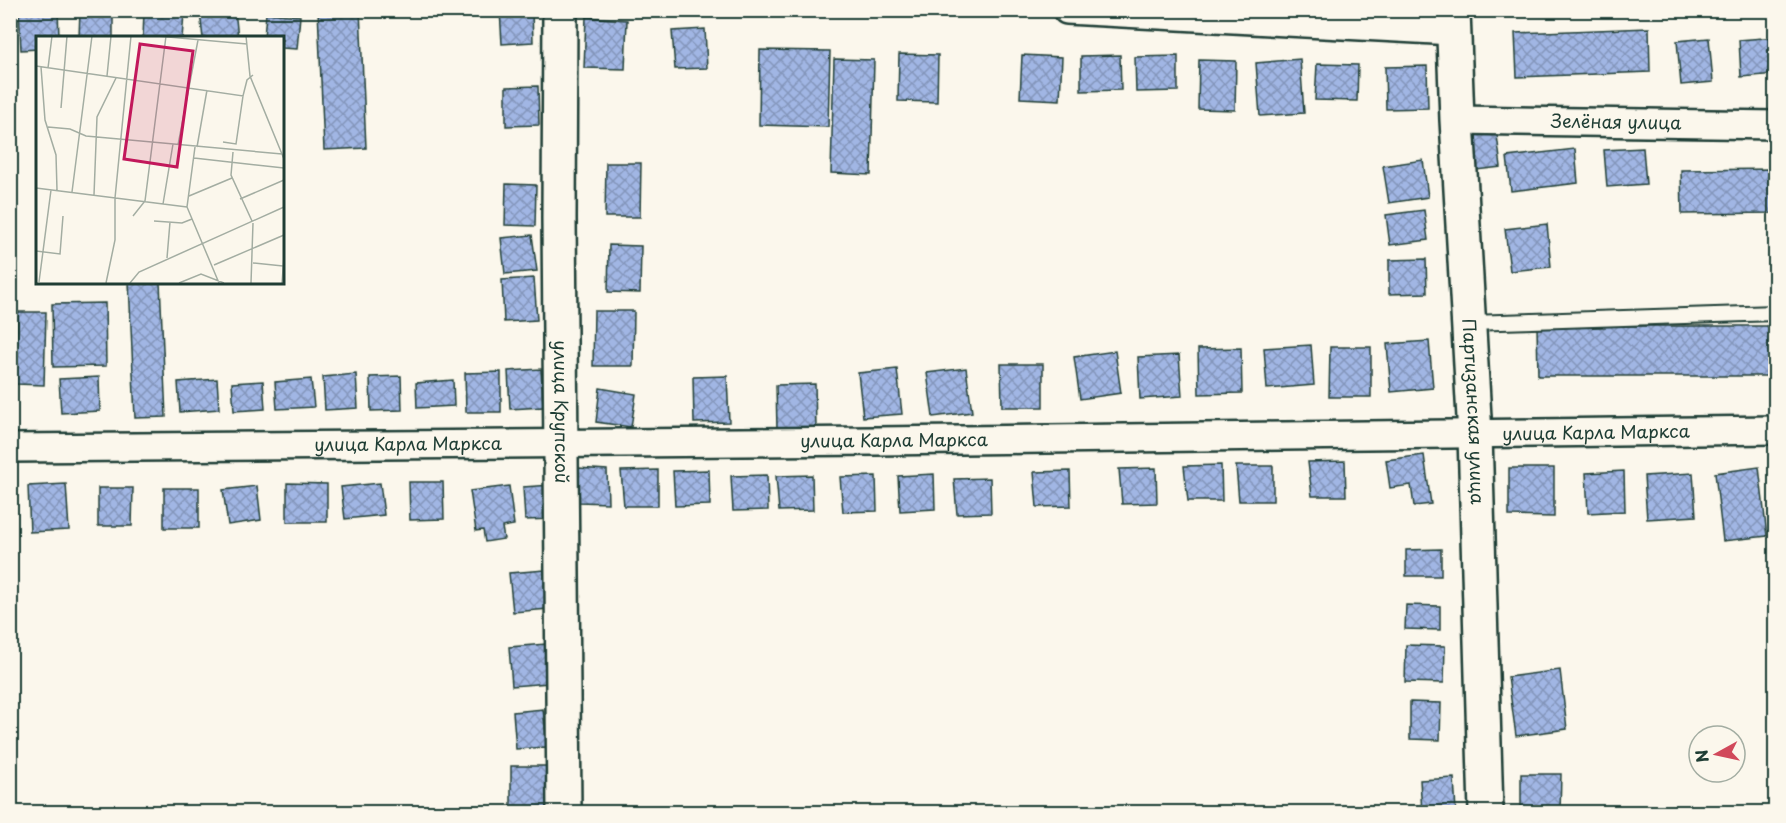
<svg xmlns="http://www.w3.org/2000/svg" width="1786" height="823" font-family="'Playpen Sans',sans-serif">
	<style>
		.building { fill: url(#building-cross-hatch); stroke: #1f3d34; stroke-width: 1.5 }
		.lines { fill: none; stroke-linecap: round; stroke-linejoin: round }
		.service-casing { stroke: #1f3d34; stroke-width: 18 }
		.minor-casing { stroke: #1f3d34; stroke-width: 32 }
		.tertiary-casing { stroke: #1f3d34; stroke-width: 38 }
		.service { stroke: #fbf7ec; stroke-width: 14 }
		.minor { stroke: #fbf7ec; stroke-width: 27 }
		.tertiary { stroke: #fbf7ec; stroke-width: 33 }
		.labels { text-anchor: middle; stroke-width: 4.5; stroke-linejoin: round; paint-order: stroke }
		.street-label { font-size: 18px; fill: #1f3d34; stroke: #fbf7ec }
		.inset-road { fill: none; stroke: #a3ada2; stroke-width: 1.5 }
		.view { fill: #c2185b; fill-opacity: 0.15; stroke: #c2185b; stroke-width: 3 }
		.inset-edge { fill: none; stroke: #1f3d34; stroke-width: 3 }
	</style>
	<defs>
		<pattern id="building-cross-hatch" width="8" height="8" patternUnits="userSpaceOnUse" patternTransform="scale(1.5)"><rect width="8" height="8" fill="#a1b6e4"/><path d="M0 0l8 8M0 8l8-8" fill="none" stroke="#8395ba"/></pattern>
	</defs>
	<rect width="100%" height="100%" fill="#fbf7ec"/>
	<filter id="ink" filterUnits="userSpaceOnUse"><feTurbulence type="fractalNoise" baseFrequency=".0167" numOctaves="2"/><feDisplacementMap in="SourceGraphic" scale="12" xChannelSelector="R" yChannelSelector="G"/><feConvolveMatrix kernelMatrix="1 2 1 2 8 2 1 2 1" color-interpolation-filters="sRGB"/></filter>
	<g filter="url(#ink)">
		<path class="building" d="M19,10H58L59,38H38V49L21,50Z
			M80,10H113V38H79Z
			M226,10H235L238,38H203L200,13Z
			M318,10H360L366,148L324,150Z
			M500,10H532L533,42L502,44Z
			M144,12L184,14L182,38H143Z
			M266,13L300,16L297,49L282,48V38H264Z
			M586,17L627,20L625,69L584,68Z
			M1649,28L1650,72L1517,77L1515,33Z
			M705,29L707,68L675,69L672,31Z
			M1776,37V74L1741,77L1739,40Z
			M1709,38L1713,82L1681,85L1677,41Z
			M760,50L830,51L828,127L759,125Z
			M899,54L938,55L937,102L898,101Z
			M1022,55L1062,57L1060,100L1020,98Z
			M1120,55L1121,90L1081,91V56Z
			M1178,56V91L1136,92L1135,57Z
			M834,59L874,60L871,175L831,173Z
			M1300,59L1304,113L1260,116L1256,63Z
			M1199,60L1236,61L1235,110L1198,109Z
			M1317,64L1358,65L1357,101L1315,100Z
			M1427,66L1428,108L1386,109L1385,67Z
			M538,86L539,125L506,126V87Z
			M1496,127L1501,167L1476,170L1471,130Z
			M1643,148L1646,184L1607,187L1604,150Z
			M1575,149L1578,183L1511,191L1507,157Z
			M1423,160L1428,197L1389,203L1383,166Z
			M606,163H641L640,217H605Z
			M1776,169V213L1682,214L1681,170Z
			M506,184L536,185L535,226L505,225Z
			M1424,210L1428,240L1390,245L1386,215Z
			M1547,224L1551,267L1510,271L1505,229Z
			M532,235L537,271L505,274L501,238Z
			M609,245L641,246L640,293L608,292Z
			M1426,259L1427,293L1389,294V260Z
			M534,278L537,320L504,322L502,280Z
			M129,282H160L166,417L135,418Z
			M105,303L106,366L53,367L52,304Z
			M594,311H634L633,366H593Z
			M18,312H46L44,385L16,384Z
			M1537,326H1776V376H1538Z
			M1429,341L1433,388L1391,392L1387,344Z
			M1311,345L1314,385L1267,389L1264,348Z
			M1330,347H1371V397H1329Z
			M1241,348L1242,393L1199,394L1198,349Z
			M1115,351L1121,393L1080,399L1074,357Z
			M1179,355L1182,396L1140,399L1138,357Z
			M1001,364H1043V407H1002Z
			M966,368L972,412L933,417L927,373Z
			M541,369L543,407L510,409L508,371Z
			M897,369L902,414L863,417L858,373Z
			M501,372V412H466L465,373Z
			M356,374L358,408L325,410L323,377Z
			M401,376L402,410L371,411L370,377Z
			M727,376L729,422L694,423L693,377Z
			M99,377L100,411L61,413L59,379Z
			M217,379L219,409L180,412L178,382Z
			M311,379L314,407L277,409L275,382Z
			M453,380L454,406L417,408L416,383Z
			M263,381L265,409L234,411L232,383Z
			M815,384L816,428L777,429L776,385Z
			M600,388L636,394L631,427L596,422Z
			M1424,455L1431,504L1414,506L1411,485L1390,488L1386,460Z
			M1345,461L1346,496H1312L1308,462Z
			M1221,465L1222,501H1188L1184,466Z
			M1236,466H1273V501H1239Z
			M1759,467L1767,536L1723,541L1715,473Z
			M578,468L607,470L608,503L579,502Z
			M1156,468L1157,503L1122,504L1119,469Z
			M1509,468H1554V517L1509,516Z
			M658,470V506H624L621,471Z
			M709,470L710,505L675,506L673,471Z
			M1070,471L1071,506L1037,507L1034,472Z
			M1624,471L1625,511L1588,513L1586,473Z
			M1693,473L1696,516L1647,519L1644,476Z
			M934,474L935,509L900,511L898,476Z
			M767,475L768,510L733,511L731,476Z
			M812,475L813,510L779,511L776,476Z
			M876,476L877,511L843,512L840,477Z
			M990,478L991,513L957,514L954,479Z
			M409,482H443L444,519L410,520Z
			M287,483L327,484V522H287Z
			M380,483L384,515L345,519L341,487Z
			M66,484L69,530L30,532L28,486Z
			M552,485L553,519L525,520L523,487Z
			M257,486L261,520L228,525L223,490Z
			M509,486L514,525L502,527L504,539L485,542L483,530L476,531L470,491Z
			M98,488H133L132,526H98Z
			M164,488H199V528H164Z
			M1441,549V576H1406V550Z
			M545,570L549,609L513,612L509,573Z
			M1406,605L1440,606V630L1405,629Z
			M546,644L549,683L512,686L509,647Z
			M1406,645L1445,646L1444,683L1405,682Z
			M1560,670L1567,729L1516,736L1508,677Z
			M1410,702L1441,703L1440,740L1410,739Z
			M543,709L547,747L516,749L513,712Z
			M511,766H546V809H511Z
			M1521,774H1561L1560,812H1521Z
			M1454,778L1456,812H1422L1420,780Z
			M151,809V812H109V811Z"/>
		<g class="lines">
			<defs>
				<path id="service" d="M1469,323L1776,313"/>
				<g id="minor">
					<path d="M1067,10L1453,31"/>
					<path id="s1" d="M1457,120L1776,125"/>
					<path id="s2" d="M10,448C599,442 1187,441 1776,430"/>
				</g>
				<g id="tertiary">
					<path id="s3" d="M560,10L559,218L564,812"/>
					<path id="s4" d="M1453,10L1457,120L1475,435L1486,812"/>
				</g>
			</defs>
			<use href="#service" class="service-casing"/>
			<use href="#minor" class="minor-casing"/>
			<use href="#tertiary" class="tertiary-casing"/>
			<use href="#service" class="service"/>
			<use href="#minor" class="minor"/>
			<use href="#tertiary" class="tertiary"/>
		</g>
	</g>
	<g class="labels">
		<g class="street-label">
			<text dy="6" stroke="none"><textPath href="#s1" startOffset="159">Зелёная улица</textPath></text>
			<text dy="6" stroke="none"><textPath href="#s4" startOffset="402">Партизанская улица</textPath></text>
			<text dy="6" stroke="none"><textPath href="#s3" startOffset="402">улица Крупской</textPath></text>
			<text dy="6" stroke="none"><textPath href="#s2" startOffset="1586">улица Карла Маркса</textPath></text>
			<text dy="6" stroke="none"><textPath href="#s2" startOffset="884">улица Карла Маркса</textPath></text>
			<text dy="6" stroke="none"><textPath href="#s2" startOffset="398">улица Карла Маркса</textPath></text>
		</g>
	</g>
	<g transform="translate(36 36)">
		<rect width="248" height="248" fill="#fbf7ec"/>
		<path class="inset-road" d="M121,0L211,8M210,0L214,40L248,123M0,30L207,60L211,44L217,39M5,31L9,84L20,119L21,154M12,32L16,0M71,40L75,0M25,72L31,0M12,91L34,93L50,100L246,118M187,106L200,108L207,60M142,109L162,4M159,111L151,171L183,247M161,111L171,54M197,116L195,139L216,185M158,122L248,132M0,152L151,171M36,156L56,0M58,159L61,81L80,42M153,160L196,142M204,163L248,144M127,168L137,108M97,180L109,165L130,0M118,185L146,187L156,183M0,215L24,218L27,180M131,222L134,186M217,227L247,230M178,229L248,199M3,246L15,154M70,247L79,204V162L95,0M94,247L103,236L248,171M143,247L165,238L188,247M215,247L217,187M246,247L248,220"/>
		<path class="view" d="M104,8L157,15L141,131L88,123Z"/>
		<rect width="248" height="248" class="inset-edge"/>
	</g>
	<rect width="1786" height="823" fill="none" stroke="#fbf7ec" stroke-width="36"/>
	<rect x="18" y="18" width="1750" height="787" fill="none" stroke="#1f3d34" stroke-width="2" filter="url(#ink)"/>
	<g transform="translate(1717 754) rotate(262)"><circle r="28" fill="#fbf7ec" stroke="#a3ada2" stroke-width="1.5"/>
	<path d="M0-4.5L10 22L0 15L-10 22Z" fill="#d1495b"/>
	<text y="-9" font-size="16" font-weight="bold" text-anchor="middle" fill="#1f3d34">N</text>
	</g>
</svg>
